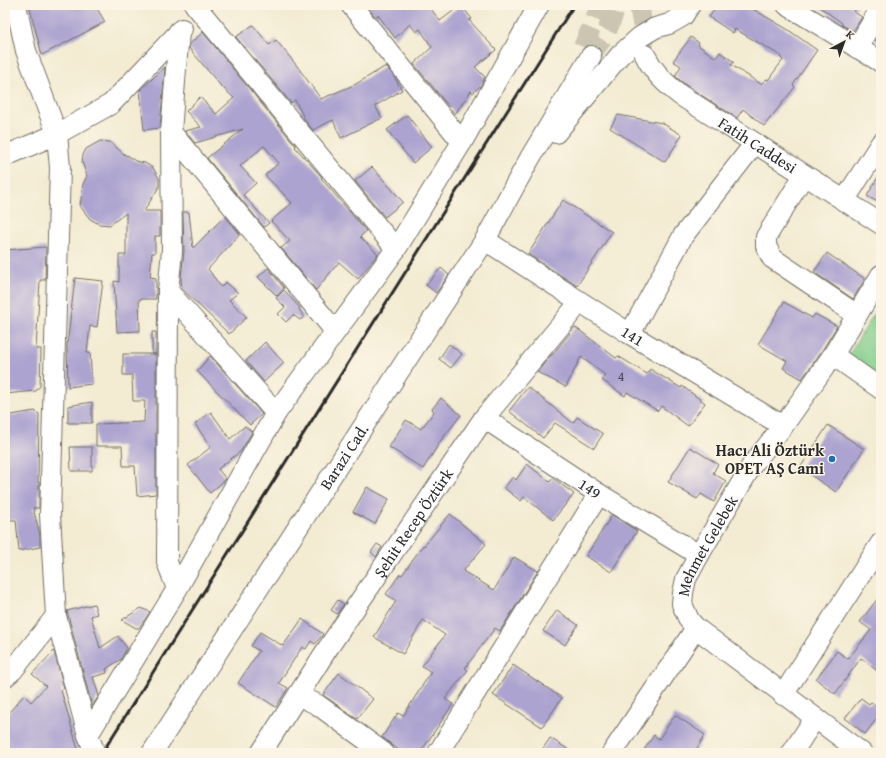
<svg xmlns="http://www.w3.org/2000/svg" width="886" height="758" font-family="'Gentium Book Plus',serif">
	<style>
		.green { fill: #81cd8b; stroke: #567c5b }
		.building { fill: #aca3d0 }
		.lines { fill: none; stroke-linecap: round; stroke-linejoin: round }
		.minor-tunnel { stroke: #cbc5b1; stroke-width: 20; stroke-dasharray: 20 10; stroke-linecap: butt }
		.minor-casing { stroke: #716e65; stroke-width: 22 }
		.minor { stroke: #fff; stroke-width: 20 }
		.rail { stroke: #2b2b2b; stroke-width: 3 }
		.poi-dot { fill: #1f6fb2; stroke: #fcf5e5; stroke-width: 1.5 }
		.labels { text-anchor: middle; stroke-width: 3; stroke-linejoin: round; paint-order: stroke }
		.number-label { font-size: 14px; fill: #4b4954 }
		.street-label { font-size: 16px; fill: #2b2b2b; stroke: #fcf5e5 }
		.poi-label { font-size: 16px; font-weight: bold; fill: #2b2b2b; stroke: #fcf5e5; text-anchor: end }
	</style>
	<rect width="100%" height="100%" fill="#fcf5e5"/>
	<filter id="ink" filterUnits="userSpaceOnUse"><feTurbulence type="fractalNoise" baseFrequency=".025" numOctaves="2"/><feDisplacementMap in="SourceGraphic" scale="8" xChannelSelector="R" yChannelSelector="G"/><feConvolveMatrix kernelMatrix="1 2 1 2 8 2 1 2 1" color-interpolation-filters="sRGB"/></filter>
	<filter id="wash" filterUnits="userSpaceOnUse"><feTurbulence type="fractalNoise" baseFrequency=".012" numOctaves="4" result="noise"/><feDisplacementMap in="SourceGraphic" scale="16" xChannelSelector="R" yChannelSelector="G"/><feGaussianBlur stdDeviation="0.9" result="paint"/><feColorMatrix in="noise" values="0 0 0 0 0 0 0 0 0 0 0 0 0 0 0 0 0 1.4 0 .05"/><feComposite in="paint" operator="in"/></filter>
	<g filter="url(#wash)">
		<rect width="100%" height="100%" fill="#f3ebd2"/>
		<path class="green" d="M881,303V381L851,361L849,354Z"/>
		<g id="blocks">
			<path class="building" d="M29,5H95L105,22L42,55Z
				M366,5H428L440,21L461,5L472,19L469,20L496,50L475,67L485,77L481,85L473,93L471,91L455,114L414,64L432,47L420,29L416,32L410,24L395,38L378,15L375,17Z
				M718,5H746L787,29L817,50L793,85L795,87L764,126L743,109L737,118L687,86L675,76L681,66L673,61L691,37L699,43L698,45L716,58L720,52L734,62L731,65L761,84L766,79L768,80L783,60L780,57L781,56L735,29L733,33L709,17Z
				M817,5H858L854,12L862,17L853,31L842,25V23Z
				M253,25L269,45L276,40L297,66L321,99L356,84L386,66L393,75L402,90L375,106L382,118L341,138L333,120L313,130L306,122L295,100L291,103L236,37Z
				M881,30V45L875,40Z
				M203,32L296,146L295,147L312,166L322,177L321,178L366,231L360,237L378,254L358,279L339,262L316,290L281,248L290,241L271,221L292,203L265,175L279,163L264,146L240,166L256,183L243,195L269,223L264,227L207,158L243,129L195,143L185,131L201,127L186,111L200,97L216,114L234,98L220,85L189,48L190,44Z
				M165,67L160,128L144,130L140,90Z
				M407,115L432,147L413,163L387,130Z
				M618,115L662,123L682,135L665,162L610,128Z
				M100,141L110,142L125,155L129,156L135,161L145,163L153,168L159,178V187L144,211H160V236H155V253H152L150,277L156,278V299H139L140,331L117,332L114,281L119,282V255H126V213L110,225L99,224L90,219L80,206L83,184L87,176L82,162L83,155L86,149Z
				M372,167L403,202L385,217L355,181Z
				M881,172V204L867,196Z
				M563,200L612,232L577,286L528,254Z
				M183,212H189L193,248L225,216L240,234L208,269L221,287L226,282L238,293L229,300L247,317L229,334L182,289L181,278L184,251Z
				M46,247L45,280H40L36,349H41L40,386L36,391L5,394V250Z
				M827,253L865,279L853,299L814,272Z
				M268,268L284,288L277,296L258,277Z
				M441,268L449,275L436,293L426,285Z
				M75,278L103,281L97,327L90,326L87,353H90L92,384L68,387L67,346Z
				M284,290L300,308L299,309L304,317L300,320L293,315L286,322L278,314L285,307L276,298Z
				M784,302L812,318L815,314L837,326L823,349L802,379L783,368L787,361L758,344Z
				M575,327L616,358L618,356L647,374L650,369L681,388L682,386L705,403L688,426L661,406L658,411L627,392L625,396L602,380L605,375L581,357L566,387L537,372L551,355H552Z
				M152,332H156V354H152Z
				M265,342L284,363L264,382L246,361Z
				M449,344L462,354L451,368L439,359Z
				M123,354H156V494L137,496L135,466H123L122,446H96V424L144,422L145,401H133L132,375H123Z
				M210,356L262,414L250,425L197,371Z
				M528,387L573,423L577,417L603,434L594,448L555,423L543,438L509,411Z
				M441,398L461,415L442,439L423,469L389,447L406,420L421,429L434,412L432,409Z
				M92,402V423H68V406Z
				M35,411L39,414L38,483L39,482V508H33L40,535V547L19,551L16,520H5V416Z
				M211,412L230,439L245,426L252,432L241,451L218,469L226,479L210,493L188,465L211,447L195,424Z
				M828,425L864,449L836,492L800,468Z
				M70,447H92V471H71Z
				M690,447L718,464L713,473L726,481L714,502L701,494L697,499L668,482Z
				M527,464L550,482L553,478L574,494L553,520L524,497L521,501L504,488L513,477L516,480Z
				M367,487L389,499L375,524L353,512Z
				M450,514L486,544L463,571L494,590L514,557L538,571L500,631L495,628L465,668L468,670L445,699L453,704L420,753H402L382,737L398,713L403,716L431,672L422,666L445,635L423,620L403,654L374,637L396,601L386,594L400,574L402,575L423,545L424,546Z
				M612,515L637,531L611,572L586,556Z
				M377,544L382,547L376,557L371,552Z
				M881,594V674L861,658L835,694L816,679L837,651L848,659L871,630L860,622Z
				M338,600L344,604L337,614L331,610Z
				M94,604L97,614L91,616L100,648L118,636L127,648L121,659L106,669L107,673L93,677L99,696L92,706L67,611Z
				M141,608L150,612L139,628H136L122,620Z
				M557,610L578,625L565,645L543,631Z
				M302,619L323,634L315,644L311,641L306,649L302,647L279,683L288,688L276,707L238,683L259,651L251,646L260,632L283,646Z
				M54,651L64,688L61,690L79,753H5V717L24,695L31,702L46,686L32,674Z
				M513,665L562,698L542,727L493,695Z
				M339,673L373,699L357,719L323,695Z
				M861,698L869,704L871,702L881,710V713L865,734L845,718Z
				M675,715L705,735L694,753H642L654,735L659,739Z
				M550,738L574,753H540Z"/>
		</g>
	</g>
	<g filter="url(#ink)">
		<use href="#blocks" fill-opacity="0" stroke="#716e65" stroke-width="1"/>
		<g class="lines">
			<path class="minor-tunnel" d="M639,5L643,28L644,52
				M583,47L601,5
				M591,56L607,31L617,5"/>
			<defs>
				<g id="minor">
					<path d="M16,5L26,51L57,134L60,168L50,515L56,616L88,735L95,753"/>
					<path d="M195,5L396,249"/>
					<path d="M351,5L462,142"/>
					<path d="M787,5L881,62"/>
					<path d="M857,48L881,7"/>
					<path id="s1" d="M645,55C654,73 665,83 680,95L881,224"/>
					<path d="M171,132L335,331"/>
					<path d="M556,133L620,55L640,37L655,28L669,24L683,16L690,5"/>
					<path d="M5,156L57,134L111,104L182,29"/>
					<path d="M804,175L766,237V246L772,258L857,315"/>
					<path d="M844,201L881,143"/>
					<path id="s2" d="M485,240L630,334L783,426"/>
					<path d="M168,291L276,413"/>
					<path d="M630,334L683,236L755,143"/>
					<path d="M833,355L881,389"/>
					<path id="s3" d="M484,418L599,494L699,555"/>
					<path d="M177,589L167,562L168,291L172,251L171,132L179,31"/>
					<path d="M5,677L13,670L56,616"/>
					<path d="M298,695L318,705L384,753"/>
					<path d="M783,695L881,543"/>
					<path d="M88,735L177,589L276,413L396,249L462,142L539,5"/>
					<path id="s4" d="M152,753L416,345L485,240L530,158L591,56"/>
					<path id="s5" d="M261,753L326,651L484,418L580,302"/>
					<path d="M438,753L599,494"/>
					<path d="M612,753L696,628"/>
					<path d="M792,753L815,718"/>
					<path id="s6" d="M862,753L696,628L689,620L682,604L683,593L686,579L699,555L752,465L783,426L833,355L881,275"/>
				</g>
			</defs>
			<use href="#minor" class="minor-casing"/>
			<use href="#minor" class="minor"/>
			<path class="rail" d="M102,753L574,5"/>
		</g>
	</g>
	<circle class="poi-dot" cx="832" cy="459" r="4"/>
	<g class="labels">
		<g class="number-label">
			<text x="621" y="381">4</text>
		</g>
		<g class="street-label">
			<text dy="6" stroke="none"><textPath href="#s1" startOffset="146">Fatih Caddesi</textPath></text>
			<text dy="6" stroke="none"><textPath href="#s2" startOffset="176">141</textPath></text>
			<text dy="6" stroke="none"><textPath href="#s4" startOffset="353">Barazi Cad.</textPath></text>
			<text dy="6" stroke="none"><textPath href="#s3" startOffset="127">149</textPath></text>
			<text dy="6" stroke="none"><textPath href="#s5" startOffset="276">Şehit Recep Öztürk</textPath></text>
			<text dy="6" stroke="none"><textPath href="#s6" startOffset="300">Mehmet Gelebek</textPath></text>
		</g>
		<g class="poi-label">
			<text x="824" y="456">Hacı Ali Öztürk<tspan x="824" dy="18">OPET AŞ Cami</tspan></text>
		</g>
	</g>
	<rect width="886" height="758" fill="none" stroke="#fcf5e5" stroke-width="20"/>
	<g transform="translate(844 42) rotate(41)" stroke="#fcf5e5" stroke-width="3" paint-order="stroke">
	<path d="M0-3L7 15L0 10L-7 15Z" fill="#2b2b2b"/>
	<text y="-6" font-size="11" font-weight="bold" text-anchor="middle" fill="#2b2b2b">K</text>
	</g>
</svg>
